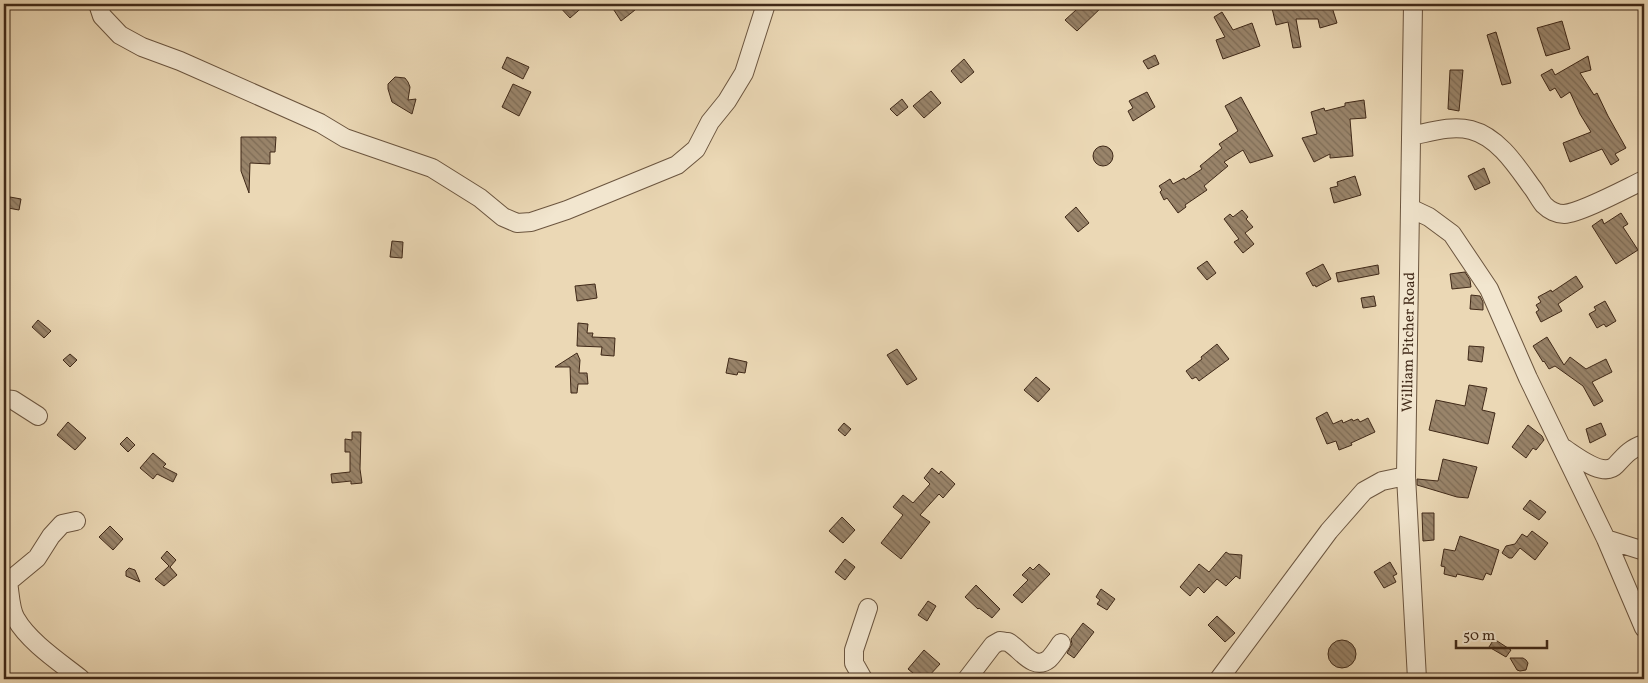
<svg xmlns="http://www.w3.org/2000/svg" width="1648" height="683" font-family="Vollkorn,serif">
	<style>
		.building { fill: url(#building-back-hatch); stroke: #402918 }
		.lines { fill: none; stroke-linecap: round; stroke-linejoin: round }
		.minor-casing { stroke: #6b553f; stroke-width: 20 }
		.minor { stroke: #f2e6cf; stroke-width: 18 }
		.labels { text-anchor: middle; stroke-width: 4.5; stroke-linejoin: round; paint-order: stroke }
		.street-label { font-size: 15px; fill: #402918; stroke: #f2e6cf }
	</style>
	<defs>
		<pattern id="building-back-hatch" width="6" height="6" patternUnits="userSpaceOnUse" patternTransform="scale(1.25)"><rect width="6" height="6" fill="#99846a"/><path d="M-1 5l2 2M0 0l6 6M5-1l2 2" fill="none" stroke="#7e6c56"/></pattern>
	</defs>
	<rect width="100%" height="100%" fill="#ebd8b5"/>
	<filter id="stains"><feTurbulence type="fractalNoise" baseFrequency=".004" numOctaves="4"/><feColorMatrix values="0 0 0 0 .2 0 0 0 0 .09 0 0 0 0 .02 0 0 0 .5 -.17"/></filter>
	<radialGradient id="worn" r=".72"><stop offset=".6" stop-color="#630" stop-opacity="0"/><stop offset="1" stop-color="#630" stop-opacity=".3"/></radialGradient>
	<path class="building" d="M557,4H586L570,18Z
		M610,4H630L635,10L621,21Z
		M1070,4H1105L1077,31L1065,20L1076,10Z
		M1271,4H1331L1337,23L1320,28L1318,19H1296L1301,47L1293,48L1288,22L1276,25Z
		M1222,12L1233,30L1252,23L1260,46L1223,59L1216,40L1225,37L1214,17Z
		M1562,21L1570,49L1546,56L1537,28Z
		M1496,32L1511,83L1502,85L1487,35Z
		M1155,55L1159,64L1148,69L1143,61Z
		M1588,56L1591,70L1580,73L1594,95L1597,93L1608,116L1626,148L1615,154L1619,160L1611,165L1602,149L1570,162L1563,143L1591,132L1580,114L1570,92L1561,98L1555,88L1550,91L1541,75L1552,69L1555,75Z
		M507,57L529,67L523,79L502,68Z
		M964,59L974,72L961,83L951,71Z
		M1450,70H1463L1459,111L1448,109Z
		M395,77L405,78L408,82L410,87L408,100L416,99L412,114L392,102L388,89V84Z
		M513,84L531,92L519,116L502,107Z
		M931,91L941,103L924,118L913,106Z
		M1147,92L1155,107L1133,121L1128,111L1133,108L1129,101Z
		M1241,97L1273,156L1250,163L1243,150L1224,162L1228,166L1204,186L1207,190L1185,205L1186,207L1178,213L1167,198L1164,200L1160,192L1162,190L1159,186L1170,179L1173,184L1184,178L1185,180L1202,169L1200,166L1222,148L1219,144L1238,131L1225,106Z
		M902,99L908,107L897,116L890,109Z
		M1364,100L1366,118L1350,119L1353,156L1330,158V154L1314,162L1302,138L1317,134L1311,112L1324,108L1325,111L1345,106V103Z
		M241,137H276L275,152H270V164L250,163L249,193L241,171Z
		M1093 156a10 10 0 1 1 20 0a10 10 0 1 1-20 0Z
		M1484,168L1490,183L1475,190L1468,176Z
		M1355,176L1361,195L1334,203L1330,188L1338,186L1337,182Z
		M10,197L21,199L19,210L8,208Z
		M1076,207L1089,223L1078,232L1065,217Z
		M1242,210L1248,217L1246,219L1253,227L1245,233L1254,244L1243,253L1234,242L1239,239L1224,219L1230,214L1233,217Z
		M1621,213L1628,224L1623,227L1638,250L1616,264L1592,226L1602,219L1604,224Z
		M392,241L403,242L402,258L390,257Z
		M1207,261L1216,273L1207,280L1197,268Z
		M1323,264L1331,279L1316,287L1315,285L1313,286L1306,273Z
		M1378,265L1379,274L1338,282L1336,273Z
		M1465,272L1470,280L1471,287L1452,289L1450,274Z
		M1576,276L1583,287L1558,304L1562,311L1541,322L1536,312L1539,310L1536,305L1541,302L1538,297L1551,290L1552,292Z
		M595,284L597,298L577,301L575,286Z
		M1471,295L1480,296L1483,302V310L1470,309Z
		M1374,296L1376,306L1363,308L1361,298Z
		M1605,301L1616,321L1606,327L1604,324L1597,328L1589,314L1596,310L1594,307Z
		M38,320L51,331L44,338L32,327Z
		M578,323L588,324L587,333H593L592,337L615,338L614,356L601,355L602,347L577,346Z
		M1547,337L1564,365L1570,357L1586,369L1606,359L1612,372L1592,382L1603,401L1594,406L1583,386L1555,366L1549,369L1544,361L1543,362L1533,346Z
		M1217,344L1229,359L1199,381L1196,377L1192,379L1186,371L1202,359L1201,357Z
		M1469,346L1484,347L1482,362L1468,360Z
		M897,349L917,379L907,385L887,355Z
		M577,353L580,360L579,373H587L588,384H578L577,393H571L570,367H555Z
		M70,354L77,360L70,367L63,360Z
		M729,358L747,362L745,373L738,372L737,375L726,373Z
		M1036,377L1050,389L1038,402L1024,390Z
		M1469,385L1487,388L1482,410L1495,413L1488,444L1429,430L1436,400L1465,406Z
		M1327,412L1333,424L1342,420L1343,423L1352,419L1353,421L1358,419L1360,422L1368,418L1375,432L1351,443L1352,445L1339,450L1336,441L1327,444L1316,418Z
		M68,422L86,438L75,450L57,435Z
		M844,423L851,429L845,436L838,430Z
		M1601,423L1606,435L1590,443L1586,429Z
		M1528,425L1542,436L1544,440L1536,450L1533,448L1526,458L1512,447Z
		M352,432H361L360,469L362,483L351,484V481L332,483L331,474L350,472V452H345V439L352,440Z
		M127,437L135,445L128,452L120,444Z
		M153,453L166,464L163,467L177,474L173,482L157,474L153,479L140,468Z
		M1443,459L1477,467L1468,498L1457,497L1417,485V479L1438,481Z
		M932,468L939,474L941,471L955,484L943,498L939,494L920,515L930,522L901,559L881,543L903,515L893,507L903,495L913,503L930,484L924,478Z
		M1530,500L1546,512L1539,520L1523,509Z
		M1422,513H1434V540L1423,541Z
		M842,517L855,530L843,543L829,531Z
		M110,526L123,539L113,550L99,537Z
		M1532,531L1548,543L1535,560L1520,548L1512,558H1509L1502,553L1506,546L1515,544L1522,534L1527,537Z
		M1460,536L1499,550L1491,575L1486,573L1483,580L1457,574L1456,577L1444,574L1445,567L1441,566L1444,549L1455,551Z
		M167,551L176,560L170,567L177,575L164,586L155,579L169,566L161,558Z
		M1226,552L1229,554L1242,555L1240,579L1236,576L1226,586L1217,579L1204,593L1198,587L1190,596L1180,587L1199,564L1209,572Z
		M845,559L855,567L845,580L835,572Z
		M1390,562L1397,574L1393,576L1396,582L1384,588L1374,572Z
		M1039,564L1050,574L1022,603L1013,595L1028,580L1022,575L1030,567L1033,570Z
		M129,568L135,570L140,582L126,576V571Z
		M976,585L1000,609L992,618L979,608L978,609L965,597Z
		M1101,589L1115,599L1107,610L1097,604L1100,600L1096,597Z
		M928,601L936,606L927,621L918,615Z
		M1217,616L1235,633L1225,642L1208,625Z
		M1083,623L1094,632L1074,658L1067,653L1072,644L1071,639Z
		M1494,639L1511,650L1506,657L1489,647Z
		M1328 654a14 14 0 1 1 28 0a14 14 0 1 1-28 0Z
		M924,650L940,664L928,677L924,674L920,679L908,669Z
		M1510,658H1523L1526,660L1528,663L1526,670L1520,671L1517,670Z"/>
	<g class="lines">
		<defs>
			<path id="minor" d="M98,4L102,16L120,35L142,47L180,61L320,123L345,138L432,168L480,198L503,217L517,223L531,222L567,210L677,165L696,149L710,122L727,101L744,73L766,4
				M1413,4L1406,476L1417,679
				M1411,136C1431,132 1451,125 1471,130C1498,137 1516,165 1531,186C1536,192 1539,199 1544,205C1549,210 1557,214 1564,214C1581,213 1627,188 1644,180
				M1410,208L1429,217L1452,234L1489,289L1528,378L1606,539L1644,628
				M4,399L13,400L38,416
				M1562,447C1575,455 1603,479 1616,465C1625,455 1631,448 1644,444
				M1606,539L1641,550H1644
				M4,581L8,582L37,558L51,536L62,524L76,521
				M8,582C10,593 10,610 16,619C29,642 61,663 81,679
				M863,679L854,663V650L868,608
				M967,679L993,645L1000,641C1001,641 1006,642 1008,642C1020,648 1033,672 1049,659C1053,655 1057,649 1061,643
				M1219,679L1329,531L1364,491L1382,481L1406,476"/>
		</defs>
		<use href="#minor" class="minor-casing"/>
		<use href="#minor" class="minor"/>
	</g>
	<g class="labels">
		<g class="street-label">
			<text transform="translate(1408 342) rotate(-89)" y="5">William Pitcher Road</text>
		</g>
	</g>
	<rect width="1648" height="683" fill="none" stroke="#ebd8b5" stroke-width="20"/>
	<rect x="5" y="5" width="1638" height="673" fill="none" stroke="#402918" stroke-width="2.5"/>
	<rect x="10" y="10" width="1628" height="663" fill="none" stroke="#402918"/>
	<path d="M1456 640v8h91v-8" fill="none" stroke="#402918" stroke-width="2.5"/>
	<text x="1463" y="640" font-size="15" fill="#402918" stroke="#f2e6cf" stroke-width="4" paint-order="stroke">50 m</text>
	<rect width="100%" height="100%" filter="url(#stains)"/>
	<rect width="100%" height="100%" fill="url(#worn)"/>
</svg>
